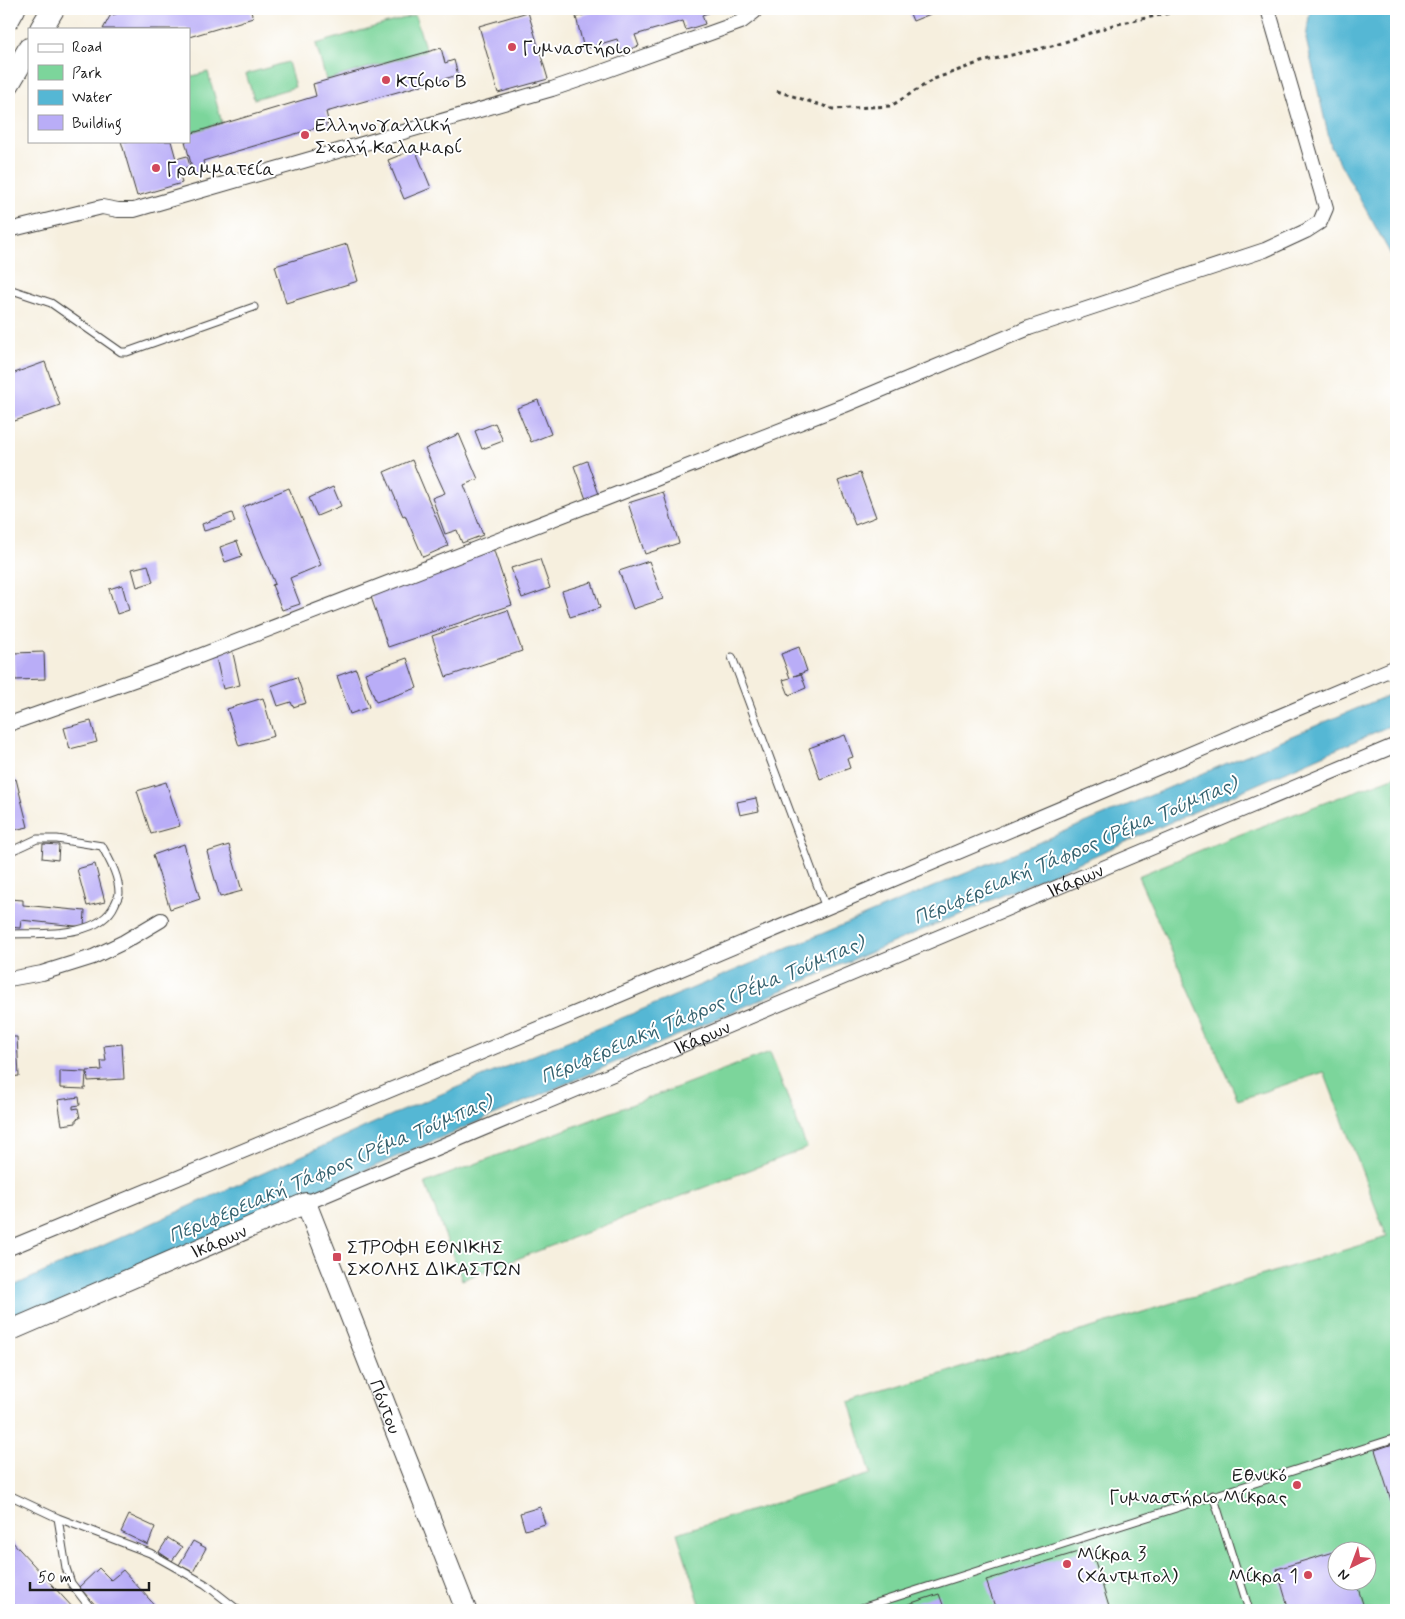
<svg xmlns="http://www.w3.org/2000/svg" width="1405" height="1619" font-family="Mynerve,sans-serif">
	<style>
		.green { fill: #7cd59b; stroke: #4c785c; fill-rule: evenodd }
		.water { fill: #55b7d4; stroke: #386a78 }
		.building { fill: #b9adf7 }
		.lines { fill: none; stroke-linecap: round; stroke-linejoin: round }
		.lane-casing { stroke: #3d3c39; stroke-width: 9 }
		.street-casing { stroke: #3d3c39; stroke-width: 16 }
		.secondary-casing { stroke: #3d3c39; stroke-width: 22 }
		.primary-casing { stroke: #3d3c39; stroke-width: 24 }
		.path { stroke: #3d3c39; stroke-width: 3; stroke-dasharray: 4 4; stroke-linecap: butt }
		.lane { stroke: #fff; stroke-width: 7 }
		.street { stroke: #fff; stroke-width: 14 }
		.secondary { stroke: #fff; stroke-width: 20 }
		.primary { stroke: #fff; stroke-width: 22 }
		.poi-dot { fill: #d1495b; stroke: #fff; stroke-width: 2 }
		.labels { text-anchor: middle; stroke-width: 4; stroke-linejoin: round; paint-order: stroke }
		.poi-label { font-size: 19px; fill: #1c1c1c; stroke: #fff; text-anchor: start }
		.street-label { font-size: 19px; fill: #1c1c1c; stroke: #fff }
		.water-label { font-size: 20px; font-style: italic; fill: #36626f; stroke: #fff }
	</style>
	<rect width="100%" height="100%" fill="#fff"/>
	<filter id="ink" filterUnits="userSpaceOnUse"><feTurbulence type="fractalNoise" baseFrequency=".02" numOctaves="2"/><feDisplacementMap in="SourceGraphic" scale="10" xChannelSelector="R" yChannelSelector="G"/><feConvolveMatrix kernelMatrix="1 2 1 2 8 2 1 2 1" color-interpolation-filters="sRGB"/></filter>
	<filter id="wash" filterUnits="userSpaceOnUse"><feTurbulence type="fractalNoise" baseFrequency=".0096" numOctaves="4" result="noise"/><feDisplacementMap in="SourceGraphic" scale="20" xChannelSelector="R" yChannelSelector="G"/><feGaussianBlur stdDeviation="1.12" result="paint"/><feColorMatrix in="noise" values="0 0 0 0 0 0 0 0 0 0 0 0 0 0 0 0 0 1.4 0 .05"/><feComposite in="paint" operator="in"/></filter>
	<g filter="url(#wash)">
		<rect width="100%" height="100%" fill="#f6efde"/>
		<path class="green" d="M415,15L426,51L326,80L316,44Z
			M288,62L295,87L254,99L246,74Z
			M208,72L222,123L189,133V77Z
			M1396,776V1610H702L677,1533L871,1474L850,1402L1387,1237L1324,1072L1238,1100L1138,876L1225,840ZM1338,1552H1368V1582H1338Z
			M770,1052L807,1148L462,1280L425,1183Z"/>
		<path class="water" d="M1310,9H1396V283L1390,253L1331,147L1306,39Z
			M1396,692V723L1096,855L9,1324V1288L394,1114Z"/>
		<g id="blocks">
			<path class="building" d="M130,9H250L253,18L189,37V29H103L110,16Z
				M604,9H720L702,15L705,24L686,30L683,21L635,35L639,46L621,52L617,39L584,49L576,17Z
				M908,9H943L913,21Z
				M528,12L548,79L498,93L479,26Z
				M441,48L445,63L454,60L458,75L326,112L329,124L203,161L206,171L194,175L185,141H189V134L316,96L313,84Z
				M121,141H171L176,159L187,156L190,166L179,170L182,183L137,196Z
				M415,149L431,188L404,199L388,160Z
				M347,244L358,281L286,303L275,266Z
				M45,362L60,405L9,423V375Z
				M538,400L551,434L531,442L517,408Z
				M495,423L503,441L482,449L475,431Z
				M459,434L478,479L464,485L483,535L462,543L457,530L445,534L432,498L445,493L425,449Z
				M412,460L448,546L423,557L405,515L403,516L384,472Z
				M587,461L600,497L587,502L574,466Z
				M860,473L876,517L855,525L838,481Z
				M333,487L341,506L317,516L309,498Z
				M289,488L321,565L290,578L300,604L282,610L272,585L275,584L243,507Z
				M663,492L679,543L645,554L628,503Z
				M232,513L235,522L204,531L202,524Z
				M237,541L242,556L225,562L220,547Z
				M493,548L512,605L388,647L369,591Z
				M540,559L550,588L522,598L511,568Z
				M649,561L663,599L633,609L619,571Z
				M148,565L153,582L137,587L132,569Z
				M592,582L600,608L570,617L562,591Z
				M122,585L129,610L117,614L109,589Z
				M508,610L522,651L446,677L432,636Z
				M799,647L807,671L794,676L801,674L806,688L789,695L783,680L790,678L781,654Z
				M232,649L240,685L223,689L215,653Z
				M44,652L45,679L15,680L13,653Z
				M407,658L417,688L376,702L365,673Z
				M356,669L369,707L350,714L337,676Z
				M297,677L306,703L293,707L291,702L278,706L271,686Z
				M263,698L274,736L239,746L227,709Z
				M91,721L97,742L70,749L64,728Z
				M845,735L853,757L847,759L850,768L820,779L809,748Z
				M16,779L28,827L9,831V781Z
				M166,782L180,826L151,834L137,791Z
				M756,798L759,811L740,815L737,802Z
				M43,844L59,845L58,860L42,858Z
				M184,844L200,899L170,909L153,855Z
				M229,845L242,891L220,897L207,852Z
				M95,864L105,902L87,906L77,869Z
				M9,899L23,900V905L85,911L84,927L21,920L20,928L9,927Z
				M9,1037H17L19,1076L9,1077Z
				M122,1044L124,1079L88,1081L87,1071L102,1070L101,1061H106L104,1046Z
				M60,1071L86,1072L85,1089L60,1088Z
				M79,1097L80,1105L73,1106V1109L78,1108L80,1118L76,1119V1123L62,1125L58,1100Z
				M1396,1443V1516L1375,1450Z
				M540,1507L545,1524L525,1530L520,1513Z
				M129,1515L155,1527L148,1545L121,1532Z
				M9,1538L75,1610H19L9,1599Z
				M168,1538L182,1547L172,1561L159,1552Z
				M193,1541L206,1548L193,1572L179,1565Z
				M1091,1548L1110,1610H996L986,1580Z
				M1346,1548L1347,1552H1338V1582H1356L1365,1610H1289L1277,1569Z
				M99,1568L111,1580L123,1570L159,1610H100L79,1587Z
				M939,1594L945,1610H890Z"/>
		</g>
	</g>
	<g filter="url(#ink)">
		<use href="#blocks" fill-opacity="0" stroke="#3d3c39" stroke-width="1"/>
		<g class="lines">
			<defs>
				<path id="lane" d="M9,289L51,303L121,352H127L254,307
					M732,657L826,908
					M9,852L37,839H57L102,846C110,861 119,876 119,893C119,897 116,901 115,904C100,939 40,933 9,934
					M9,1495L58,1518L150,1553L205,1584L238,1610
					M1213,1495L1249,1610
					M58,1518L66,1568L71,1583L92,1610
					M855,1610L1396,1438"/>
				<g id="street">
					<path d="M9,230L102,207L118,210H134L552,89L599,73L741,22L754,12L755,9"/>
					<path d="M9,724L171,667L607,498L845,405L1029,328L1265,250L1306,231L1320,222L1326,208L1268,9"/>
					<path d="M9,979L42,973L93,957L124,942L161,920"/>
					<path id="s1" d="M306,1203L1396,745"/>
					<path d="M9,1248L605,1001L1396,667"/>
				</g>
				<g id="secondary">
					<path id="s2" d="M9,1331L306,1203L466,1610"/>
				</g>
				<path id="primary" d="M9,18L14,9
					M41,29L53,9
					M9,83L29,49"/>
			</defs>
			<use href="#lane" class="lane-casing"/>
			<use href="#street" class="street-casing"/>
			<use href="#secondary" class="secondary-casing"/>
			<use href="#primary" class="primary-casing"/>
			<path class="path" d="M777,91L833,109L891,106L934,79L981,62L1056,45L1113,25L1189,9"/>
			<use href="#lane" class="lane"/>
			<use href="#street" class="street"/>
			<use href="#secondary" class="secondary"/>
			<use href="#primary" class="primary"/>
		</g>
	</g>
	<g class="poi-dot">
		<circle cx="512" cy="47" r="5"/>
		<circle cx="386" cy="80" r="5"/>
		<circle cx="305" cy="135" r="5"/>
		<circle cx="156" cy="168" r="5"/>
		<rect x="332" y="1252" width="10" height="10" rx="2.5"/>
		<circle cx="1297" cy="1485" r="5"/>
		<circle cx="1067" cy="1564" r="5"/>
		<circle cx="1308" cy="1575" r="5"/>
	</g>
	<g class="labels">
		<g class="poi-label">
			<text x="522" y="54">Γυμναστήριο</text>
			<text x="396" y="87">Κτίριο Β</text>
			<text x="315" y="131">Ελληνογαλλική<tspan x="315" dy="22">Σχολή Καλαμαρί</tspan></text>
			<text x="166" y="175">Γραμματεία</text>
			<text x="347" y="1253">ΣΤΡΟΦΗ ΕΘΝΙΚΗΣ<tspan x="347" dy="22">ΣΧΟΛΗΣ ΔΙΚΑΣΤΩΝ</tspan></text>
			<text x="1287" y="1481" text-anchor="end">Εθνικό<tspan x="1287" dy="22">Γυμναστήριο Μίκρας</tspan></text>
			<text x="1077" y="1560">Μίκρα 3<tspan x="1077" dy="22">(Χάντμπολ)</tspan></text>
			<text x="1298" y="1582" text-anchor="end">Μίκρα 1</text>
		</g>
		<g class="street-label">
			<text dy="7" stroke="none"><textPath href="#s1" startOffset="834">Ικάρων</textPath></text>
			<text dy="7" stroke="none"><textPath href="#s1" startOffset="429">Ικάρων</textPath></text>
			<text dy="7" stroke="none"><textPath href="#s2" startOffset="228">Ικάρων</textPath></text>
			<text dy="7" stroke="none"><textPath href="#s2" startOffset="542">Πόντου</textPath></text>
		</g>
		<g class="water-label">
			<text transform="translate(1075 850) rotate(-23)" y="7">Περιφερειακή Τάφρος (Ρέμα Τούμπας)</text>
			<text transform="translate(702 1009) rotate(-23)" y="7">Περιφερειακή Τάφρος (Ρέμα Τούμπας)</text>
			<text transform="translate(330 1168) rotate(-23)" y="7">Περιφερειακή Τάφρος (Ρέμα Τούμπας)</text>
		</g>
	</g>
	<rect width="1405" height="1619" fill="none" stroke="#fff" stroke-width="30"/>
	<rect x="28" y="28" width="162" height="115" fill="#ffffff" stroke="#a4a4a4"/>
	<rect x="38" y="44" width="25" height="8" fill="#ffffff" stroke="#a4a4a4"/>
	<text x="72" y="52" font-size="15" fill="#1c1c1c">Road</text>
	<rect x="38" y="65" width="25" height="15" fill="#7cd59b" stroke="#a4a4a4"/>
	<text x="72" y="78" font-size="15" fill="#1c1c1c">Park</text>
	<rect x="38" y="90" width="25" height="15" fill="#55b7d4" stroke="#a4a4a4"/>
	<text x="72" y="102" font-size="15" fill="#1c1c1c">Water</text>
	<rect x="38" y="115" width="25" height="15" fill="#b9adf7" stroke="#a4a4a4"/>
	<text x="72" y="128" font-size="15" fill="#1c1c1c">Building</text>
	<g transform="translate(1352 1566) rotate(222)"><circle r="24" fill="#ffffff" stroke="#a4a4a4"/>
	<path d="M0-4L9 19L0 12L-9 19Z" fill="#d1495b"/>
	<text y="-8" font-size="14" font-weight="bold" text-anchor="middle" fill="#1c1c1c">N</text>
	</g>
	<path d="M30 1582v8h119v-8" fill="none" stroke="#1c1c1c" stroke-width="2.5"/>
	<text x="38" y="1582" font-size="15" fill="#1c1c1c" stroke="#ffffff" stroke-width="4" paint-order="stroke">50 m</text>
</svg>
